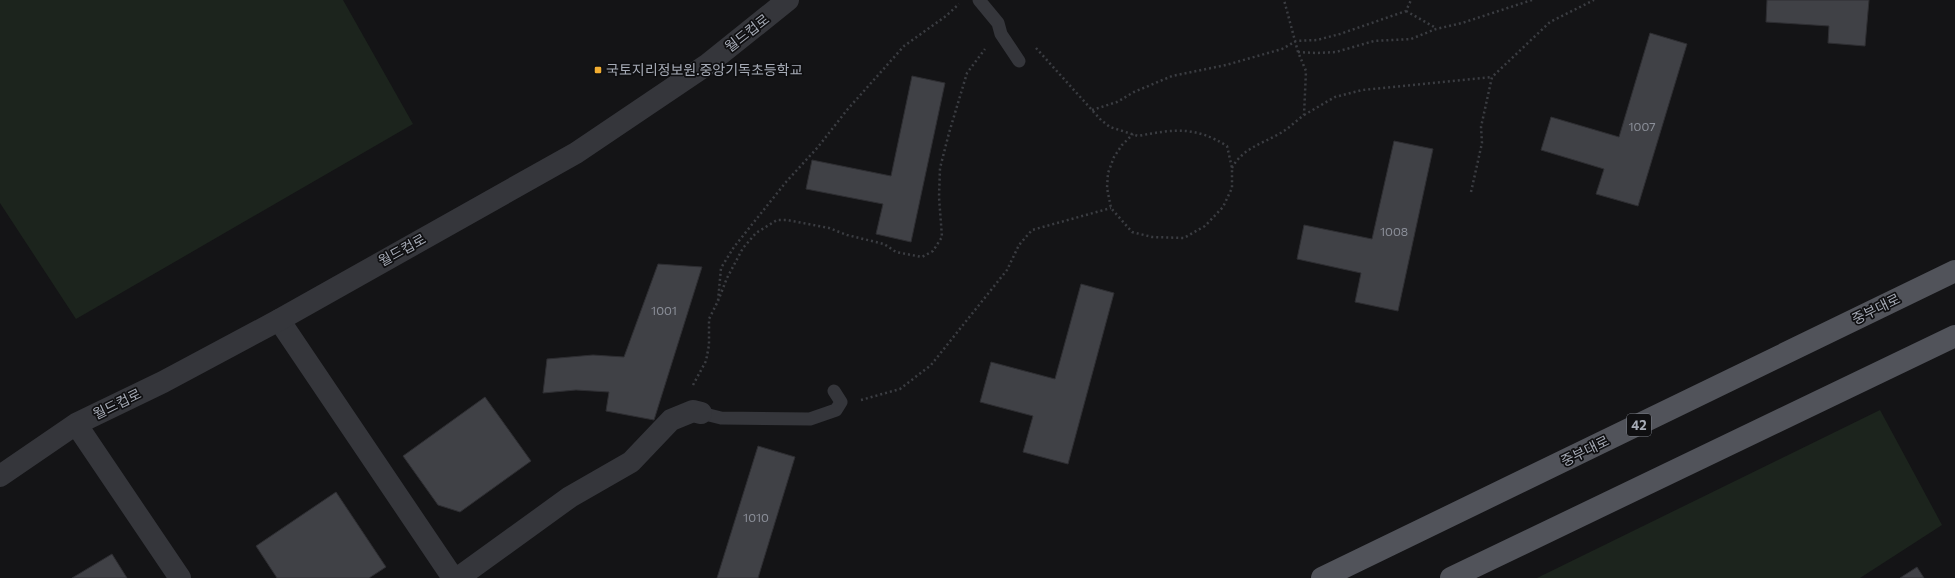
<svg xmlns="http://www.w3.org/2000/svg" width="1955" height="578" font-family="Commissioner,'Noto Sans KR',sans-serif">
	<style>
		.green { fill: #1c241d }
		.building { fill: #404146; stroke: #2e2e32 }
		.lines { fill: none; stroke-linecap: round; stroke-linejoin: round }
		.path { stroke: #3b3d42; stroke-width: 2.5; stroke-dasharray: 2 3; stroke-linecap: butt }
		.service { stroke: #35363b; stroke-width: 13 }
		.minor { stroke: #35363b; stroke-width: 22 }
		.tertiary { stroke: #35363b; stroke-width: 22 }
		.primary { stroke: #51535a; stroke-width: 22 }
		.poi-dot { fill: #f2ad31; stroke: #0f0f11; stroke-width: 1.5 }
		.labels { text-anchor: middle; stroke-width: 3.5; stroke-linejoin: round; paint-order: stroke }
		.number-label { font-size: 12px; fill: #8c909a }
		.shield { fill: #0f0f11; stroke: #797c84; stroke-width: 1 }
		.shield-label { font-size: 13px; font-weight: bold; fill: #a6abb6 }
		.street-label { font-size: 14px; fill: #a6abb6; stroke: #0f0f11 }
		.poi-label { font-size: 14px; fill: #a6abb6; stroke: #0f0f11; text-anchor: start }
	</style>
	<rect width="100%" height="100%" fill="#141416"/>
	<path class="green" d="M0,0H343L413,124L76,319L0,203Z
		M1880,410L1942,525L1860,578H1537Z"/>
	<path class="building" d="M1767,0H1869L1865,46L1828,43L1829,26L1766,22Z
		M1650,33L1687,44L1638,206L1596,194L1604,169L1541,150L1551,117L1619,137Z
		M912,76L945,83L911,242L876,234L883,204L806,189L812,160L891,176Z
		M1394,141L1433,149L1398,311L1355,302L1361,273L1297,259L1304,225L1372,239Z
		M658,264L702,267L654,420L606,411L609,392L576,390L543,393L547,359L593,355L624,357Z
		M1081,284L1114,293L1068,464L1023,452L1033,416L980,402L991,362L1055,379Z
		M485,397L531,461L460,512L438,505L403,456Z
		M758,446L795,457L758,578H717Z
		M336,492L386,567L369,578H277L256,546Z
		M112,554L127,578H72Z
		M1917,567L1924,578H1900Z"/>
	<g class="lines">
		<path class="path" d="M1406,11L1436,28
			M1036,48L1101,120L1110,127L1138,136C1174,129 1195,126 1227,146L1232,168V188L1223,207L1205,226L1184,238L1152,237L1132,232L1111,208L1107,188L1108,173L1114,157L1122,145L1133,134
			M1298,52L1316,53L1336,52L1374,41L1411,39L1436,29L1462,23L1532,0
			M1092,110L1117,102L1134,92L1172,76L1226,65L1282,49L1296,41L1317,40L1340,34L1406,11L1411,0
			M1304,115L1335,97L1362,90L1492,77
			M1232,168C1242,149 1261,144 1279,134C1288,129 1296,121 1304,115L1306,71L1298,52L1284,0
			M1471,192L1482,143L1481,127L1492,77L1550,22L1594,0
			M718,301L727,278L743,248L756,233L777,220H787L829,228L847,235L884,244L896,252L922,257L933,251L942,237L939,197L940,168L949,133L967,73L985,49
			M693,385L706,361L709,345V319L718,301L721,268L734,247L786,182L818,147L847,110L904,46L946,16L959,4
			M861,400L900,389L931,365L1007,270L1019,245L1032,230L1111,208"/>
		<path class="service" d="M979,0L998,23L1001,34L1019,61
			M701,413L721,418L810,419L836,410L841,402L834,391"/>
		<path class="minor" d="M279,320L453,578
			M458,578L570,497L631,462L671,420L693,411L701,413"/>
		<path class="tertiary" d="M76,424L180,578
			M0,476L76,424L163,382L279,320L576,153L708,64L788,0"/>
		<path class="primary" d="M1322,578L1955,271
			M1451,578L1955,336"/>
	</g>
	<rect class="poi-dot" x="594" y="66" width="8" height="8" rx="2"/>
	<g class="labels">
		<g class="number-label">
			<text x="1642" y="131">1007</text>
			<text x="1394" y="236">1008</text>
			<text x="664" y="315">1001</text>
			<text x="756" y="522">1010</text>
		</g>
		<rect class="shield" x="1627" y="414" width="24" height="22" rx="3"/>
		<g class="shield-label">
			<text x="1639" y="430">42</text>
		</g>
		<g class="street-label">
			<text transform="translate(747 33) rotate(-38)" y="5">월드컵로</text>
			<text transform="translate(402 250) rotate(-29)" y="5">월드컵로</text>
			<text transform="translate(1876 309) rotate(-26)" y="5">중부대로</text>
			<text transform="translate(117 404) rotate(-26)" y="5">월드컵로</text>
			<text transform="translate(1585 451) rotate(-26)" y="5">중부대로</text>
		</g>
		<g class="poi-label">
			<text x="606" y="75">국토지리정보원.중앙기독초등학교</text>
		</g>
	</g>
</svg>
